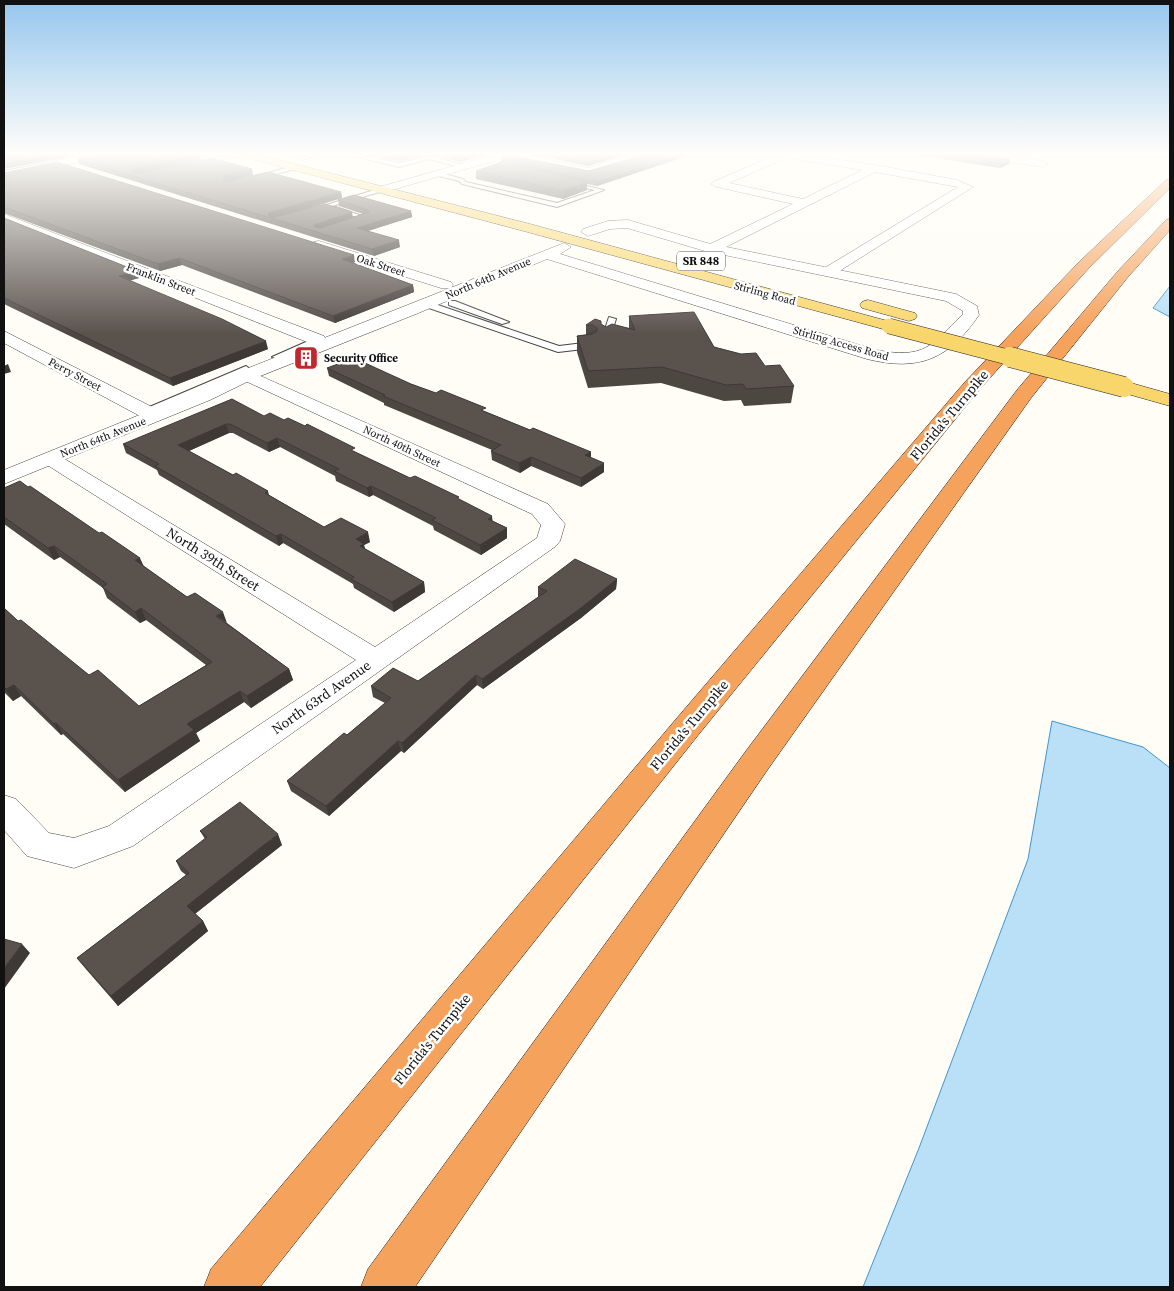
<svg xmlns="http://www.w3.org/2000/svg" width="1174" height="1291" font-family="'Source Serif 4',serif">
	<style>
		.water { fill: #b9e0f7; stroke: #3f96cf }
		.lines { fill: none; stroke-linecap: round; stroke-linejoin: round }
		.service-casing { stroke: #444; stroke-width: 2 }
		.minor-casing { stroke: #444; stroke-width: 1 }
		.tertiary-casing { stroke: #444; stroke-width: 1 }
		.primary-casing { stroke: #222; stroke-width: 1 }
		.motorway-casing { stroke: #222; stroke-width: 1 }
		.service { fill: #fff; fill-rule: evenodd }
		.minor { fill: #fff; fill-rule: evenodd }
		.tertiary { fill: #fff; fill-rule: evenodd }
		.primary { fill: #f9d66b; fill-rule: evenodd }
		.motorway { fill: #f5a25d; fill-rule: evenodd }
		.primary-bridge-far1-casing { stroke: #222; stroke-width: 16; stroke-linecap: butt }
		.primary-bridge-casing { stroke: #222; stroke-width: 21; stroke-linecap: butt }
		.primary-bridge-far1 { stroke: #f9d66b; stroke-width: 15 }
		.primary-bridge { stroke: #f9d66b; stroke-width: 20 }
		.wall { fill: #4d4742 }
		.shaded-wall { fill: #3f3936 }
		.building { fill: #5a524d; stroke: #3f3936 }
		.labels { text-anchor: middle; stroke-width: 5; stroke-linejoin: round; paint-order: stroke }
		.far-street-label { font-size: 11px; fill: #111; stroke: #fff }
		.far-poi-label { font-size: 11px; font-weight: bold; fill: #111; stroke: #fff; text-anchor: start }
		.shield { fill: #fff; stroke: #585858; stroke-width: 1 }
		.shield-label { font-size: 12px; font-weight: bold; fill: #111 }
		.street-label { font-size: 14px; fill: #111; stroke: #fff }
	</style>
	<rect width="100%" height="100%" fill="#fffdf5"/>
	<path class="water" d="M1170,286V317L1153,308Z
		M1052,721L1143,747L1170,768V1287H863L919,1148L1028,859Z"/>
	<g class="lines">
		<defs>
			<path id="service" d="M236,154H245L198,165L195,163Z
				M315,154H324L301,160L298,158Z
				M346,154H354L399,163L445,154L435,157L466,166L463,168L429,159L399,167Z
				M296,165L298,168L254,180L251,178Z
				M437,172L463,179L466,182L557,203L595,190L568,184V182L604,190L557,207L462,184L459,181L435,175Z
				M384,187L386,190L315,211L310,210Z
				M332,207H336L368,218L353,222V220L359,218L332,209Z
				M449,301H455L509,322L502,324L449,305Z
				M423,302H429L559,346L592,342L596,345L592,348L558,352L423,306Z
				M609,317L616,319L610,338L606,341L602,338Z
				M315,338L322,340L279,359L272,357Z
				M246,366L250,369L249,371L148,413H142L140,411Z"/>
			<path id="minor" d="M91,154H110L105,157L4,177V171Z
				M496,154H522L588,168L632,154H646L645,156L588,174L508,157L388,191L384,192L378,189L380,187Z
				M778,154H800L875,165L957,180L973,187L833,275H823L821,272L823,269L958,187L875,172L716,252H706L704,249L706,246L793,204L717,187L711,184L713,182ZM790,158L862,170L803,199L729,183L784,159Z
				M974,154H997L1043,161L1048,164L1043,167L979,157Z
				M4,214L324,336L326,340L324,344H312L4,222Z
				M319,241L451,282L453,285L451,288H441L314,248L312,245L314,242Z
				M4,331L152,407L155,411L152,415L145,417L138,415L4,343Z
				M247,370L548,504L565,524L560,541L556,546L133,846L74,868L27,856L4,830V795L16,799L49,833L74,838L109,826L356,660L44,463L41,459L44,455L51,453L58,455L375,647L537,538L541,525L532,514L241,379L238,375L241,371Z"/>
			<path id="tertiary" d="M628,220L707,243L956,294L977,306L979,315C949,359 919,372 867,359L547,259L416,314L253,379L210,400L4,484V470L196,392L241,371L564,243L571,247L560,254L876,350C924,359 931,347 963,314V311L946,301L705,251L627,228L610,229L588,236L581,232L583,229L608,221Z"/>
			<path id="primary" d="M239,154H255L530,224L895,323L897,326L895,329H883L520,230L240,156Z
				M868,300L915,313L917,316L915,319L909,321L862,308L860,305L862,302Z
				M1124,381L1170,394V406L1117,391L1115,387L1117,383Z"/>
			<path id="motorway" d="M1170,179V188L1089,268L979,390L699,734L260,1287H204L211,1269L677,718L965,382L1079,262L1166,180Z
				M1170,219V230L1128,277L1031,398L768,769L415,1287H361L368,1269L746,751L1017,390L1118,271L1166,220Z"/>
		</defs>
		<use href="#service" class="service-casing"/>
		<use href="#minor" class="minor-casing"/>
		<use href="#tertiary" class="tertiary-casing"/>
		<use href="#primary" class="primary-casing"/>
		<use href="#motorway" class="motorway-casing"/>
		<use href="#service" class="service"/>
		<use href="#minor" class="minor"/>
		<use href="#tertiary" class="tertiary"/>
		<use href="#primary" class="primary"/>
		<use href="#motorway" class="motorway"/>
		<defs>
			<path id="primary-bridge-far1" d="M889,326L1015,359"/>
			<path id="primary-bridge" d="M1010,357L1124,387"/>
		</defs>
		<use href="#primary-bridge-far1" class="primary-bridge-far1-casing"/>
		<use href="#primary-bridge" class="primary-bridge-casing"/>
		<use href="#primary-bridge-far1" class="primary-bridge-far1"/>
		<use href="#primary-bridge" class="primary-bridge"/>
	</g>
	<path class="wall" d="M151,154H199L201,160L253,175L238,179L341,192L342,198L299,211L353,218L363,214L339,206L338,200L411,211L412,217L368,231L400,247L374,256L79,164L77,159L159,158L161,157Z
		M362,154H437L399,161Z
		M441,154H490L460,162L442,157Z
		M529,154H627L588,166Z
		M693,154L597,186L587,184V190L563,199L476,179V171L503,162L501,161V157L589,171Z
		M910,154H978L980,155L1010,159L1009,164L1000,168Z
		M1007,154H1032L1023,156Z
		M4,173L355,262L353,263L413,285L414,292L335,323L182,265L160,271L4,213Z
		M4,218L137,271L139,278L130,280L268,349L173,386L4,304Z
		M629,316L714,347L765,366L794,386L791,403L744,406L741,400L724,401L661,383L588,388L577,352V336L586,335V325L601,324L606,327L629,328Z
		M327,368L411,384L486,412L530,430L591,452V458L604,472L581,487L531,466L520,473L492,460L491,451L492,450L384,405V403L329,376Z
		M264,416L356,453L410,478L459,500L493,521L507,528V538L481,555L434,530L433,526L373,495L369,497L336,481L335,476L280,447L269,452L233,433H229L189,451L233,475L268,491L269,495L324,527L370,542L364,545L365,549L424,582L425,592L394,612L354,588L353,584L283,543L279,546L159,475L157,470L126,453L123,444Z
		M4,488L143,566L187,597L227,623L289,669L293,680L251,708L244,702L196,733L200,741L125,792L63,734L61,735L21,696L13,701L4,692V608L18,621L89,675L139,706L206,665L146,620L140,623L107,598L103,588L60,557L54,560L4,524Z
		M617,579L616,589L581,618L483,689L477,685L404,753L401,751L329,816L291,791L287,781L347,735L385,703L373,697L371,686L418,681L538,597V587Z
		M200,831L282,845L195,914L203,921L208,931L118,1006L85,968L77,958L186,875L181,871L176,861L205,839Z"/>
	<path class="shaded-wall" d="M52,154H83L4,169V163Z
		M199,154L201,160L134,176L132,171L134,168Z
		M415,154H437L399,161L398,157Z
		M476,154H490L460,162V158Z
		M614,154H627L588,166V162Z
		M681,154H693L597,186V182Z
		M1023,154H1032L1023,156Z
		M1010,159L1009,164L1000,168L1001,164Z
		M252,169L253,175L226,182L223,178L224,176Z
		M587,182V190L563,199V191Z
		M341,192L342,198L273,218L268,215L269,213Z
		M411,211L412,217L358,234L357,228Z
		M352,212L353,218L315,231L314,225Z
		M399,240L400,247L374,256L372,249Z
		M354,255L355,262L344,266L342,259Z
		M179,258L182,265L160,271L158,264Z
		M137,271L139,278L122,283L119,276Z
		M413,285L414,292L335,323L333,316Z
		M266,341L268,349L173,386L170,378Z
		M8,364L11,372L4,374V366Z
		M226,424L229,433L182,454L178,445Z
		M277,438L280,447L269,452L267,443Z
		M591,452V461L585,455Z
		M531,457V466L520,473L519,463Z
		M604,463V472L581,487V478Z
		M371,486L373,495L369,497L367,488Z
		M492,516L493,526L488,519Z
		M507,528V538L481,555L480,545Z
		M368,532L370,542L364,545L366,553L362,556L356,539Z
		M281,534L283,543L279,546L276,536Z
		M54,546L60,557L54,560L48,548Z
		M140,558L145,569L135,560Z
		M617,579L616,589L581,618L483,689L482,679Z
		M424,582L425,592L394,612L392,602Z
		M141,608L146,620L140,623L135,612Z
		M223,612L227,623L216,616Z
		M289,669L293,680L251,708L247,696Z
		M476,675L477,685L404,753L402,743Z
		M14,685L21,696L13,701L6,689Z
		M240,691L244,702L196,733L200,741L125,792L118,780L187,724Z
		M56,723L63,734L61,735L54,724Z
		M398,741L401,751L329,816L326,806Z
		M278,834L282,845L192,916L187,906Z
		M203,921L208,931L118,1006L111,996Z
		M22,944L30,953L4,989V968Z"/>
	<path class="building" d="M4,154H52L4,163Z
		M101,154H147L159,158L164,155V154H199L134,168L132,171L136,174L211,158L252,169L224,176L223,178L226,182L268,172L341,192L269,213L268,215L271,218L325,204L352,212L314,225L315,227L321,228L369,212L368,210L338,200L354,195L411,211L357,228L399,240L372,249L77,159Z
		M382,154H415L398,157Z
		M444,154H476L460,158Z
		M549,154H614L588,162Z
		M646,154H681L597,182L536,168L501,157L508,155L589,171Z
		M937,154H978L980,155L1010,159L1001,164Z
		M504,161L587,182L563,191L476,171Z
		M57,162L354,255L342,259L413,285L333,316L179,258L158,264L4,207V173Z
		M4,218L137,271L119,276L222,319L266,341L170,378L4,298Z
		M694,312L714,347L741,354L756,353L765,366L780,365L794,386L746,389L743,384L726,385L662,367L588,371L577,336L592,334L597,331V328L593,325H586L595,319L601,321V324L606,327L612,324L635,330L629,316Z
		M354,358L411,384L436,393L441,390L486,408L481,410L530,430L533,428L591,452L585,455L604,463L581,478L531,457L519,463L491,451L501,445L383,396L385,395L327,368Z
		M232,399L264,416L270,413L284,420L288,418L305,426L307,424L355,448L351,450L410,478L415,476L459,497L457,498L492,516L488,519L507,528L480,545L432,520L436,518L371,486L367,488L334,471L339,469L277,438L267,443L230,424H226L178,445L233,475L236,473L268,491L265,493L324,527L341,518L368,532L356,539L364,544L360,546L424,582L392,602L351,579L354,577L281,534L276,536L155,466L159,464L123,444Z
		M20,481L28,487L30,486L99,533L102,532L140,558L135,560L187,597L195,593L223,612L216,616L289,669L247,696L240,691L187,724L194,730L118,780L56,723L54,724L14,685L6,689L4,687V608L18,621L21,620L89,675L98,670L139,706L212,662L141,608L135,612L102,587L107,584L54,546L48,548L4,517V488Z
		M575,559L617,579L581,608L482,679L476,675L402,743L398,741L326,806L287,781L344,733L347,735L391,698L371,686L393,668L418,681L547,591L538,587Z
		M240,802L278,834L187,906L203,921L111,996L77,958L189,873L176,861L207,837L200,831Z
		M4,939L22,944L4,968Z"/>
	<linearGradient id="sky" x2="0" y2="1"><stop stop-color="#95c6ee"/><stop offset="0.46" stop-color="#fffefa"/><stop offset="1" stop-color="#fffefa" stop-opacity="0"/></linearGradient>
	<rect width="1174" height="334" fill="url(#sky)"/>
	<defs>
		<symbol id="building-square" viewBox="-11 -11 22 22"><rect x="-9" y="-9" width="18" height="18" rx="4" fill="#c4262e" stroke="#fff"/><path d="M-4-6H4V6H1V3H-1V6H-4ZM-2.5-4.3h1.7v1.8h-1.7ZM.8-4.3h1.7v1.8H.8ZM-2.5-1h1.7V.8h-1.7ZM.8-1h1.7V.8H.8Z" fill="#fff"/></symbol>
	</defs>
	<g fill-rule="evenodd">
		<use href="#building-square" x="292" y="344" width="28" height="28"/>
	</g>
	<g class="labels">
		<g class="far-street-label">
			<text transform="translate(381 265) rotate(18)" y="4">Oak Street</text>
			<text transform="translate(488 278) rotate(-23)" y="4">North 64th Avenue</text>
			<text transform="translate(161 279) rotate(21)" y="4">Franklin Street</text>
			<text transform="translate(765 293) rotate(15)" y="4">Stirling Road</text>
			<text transform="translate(841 343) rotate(16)" y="4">Stirling Access Road</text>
			<text transform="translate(75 374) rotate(28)" y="4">Perry Street</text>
			<text transform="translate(103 437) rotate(-22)" y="4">North 64th Avenue</text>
			<text transform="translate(402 446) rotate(25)" y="4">North 40th Street</text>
		</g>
		<g class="far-poi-label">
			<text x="324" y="362">Security Office</text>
		</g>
		<rect class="shield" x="677" y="251.5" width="48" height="19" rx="4"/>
		<g class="shield-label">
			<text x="701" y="265">SR 848</text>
		</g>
		<g class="street-label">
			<text transform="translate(949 415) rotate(-50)" y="5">Florida's Turnpike</text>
			<text transform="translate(213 559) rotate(32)" y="5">North 39th Street</text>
			<text transform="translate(321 697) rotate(-35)" y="5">North 63rd Avenue</text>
			<text transform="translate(689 725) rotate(-50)" y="5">Florida's Turnpike</text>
			<text transform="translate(432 1039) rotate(-51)" y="5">Florida's Turnpike</text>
		</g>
	</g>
	<rect width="1174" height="1291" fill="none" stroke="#111111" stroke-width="10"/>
</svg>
